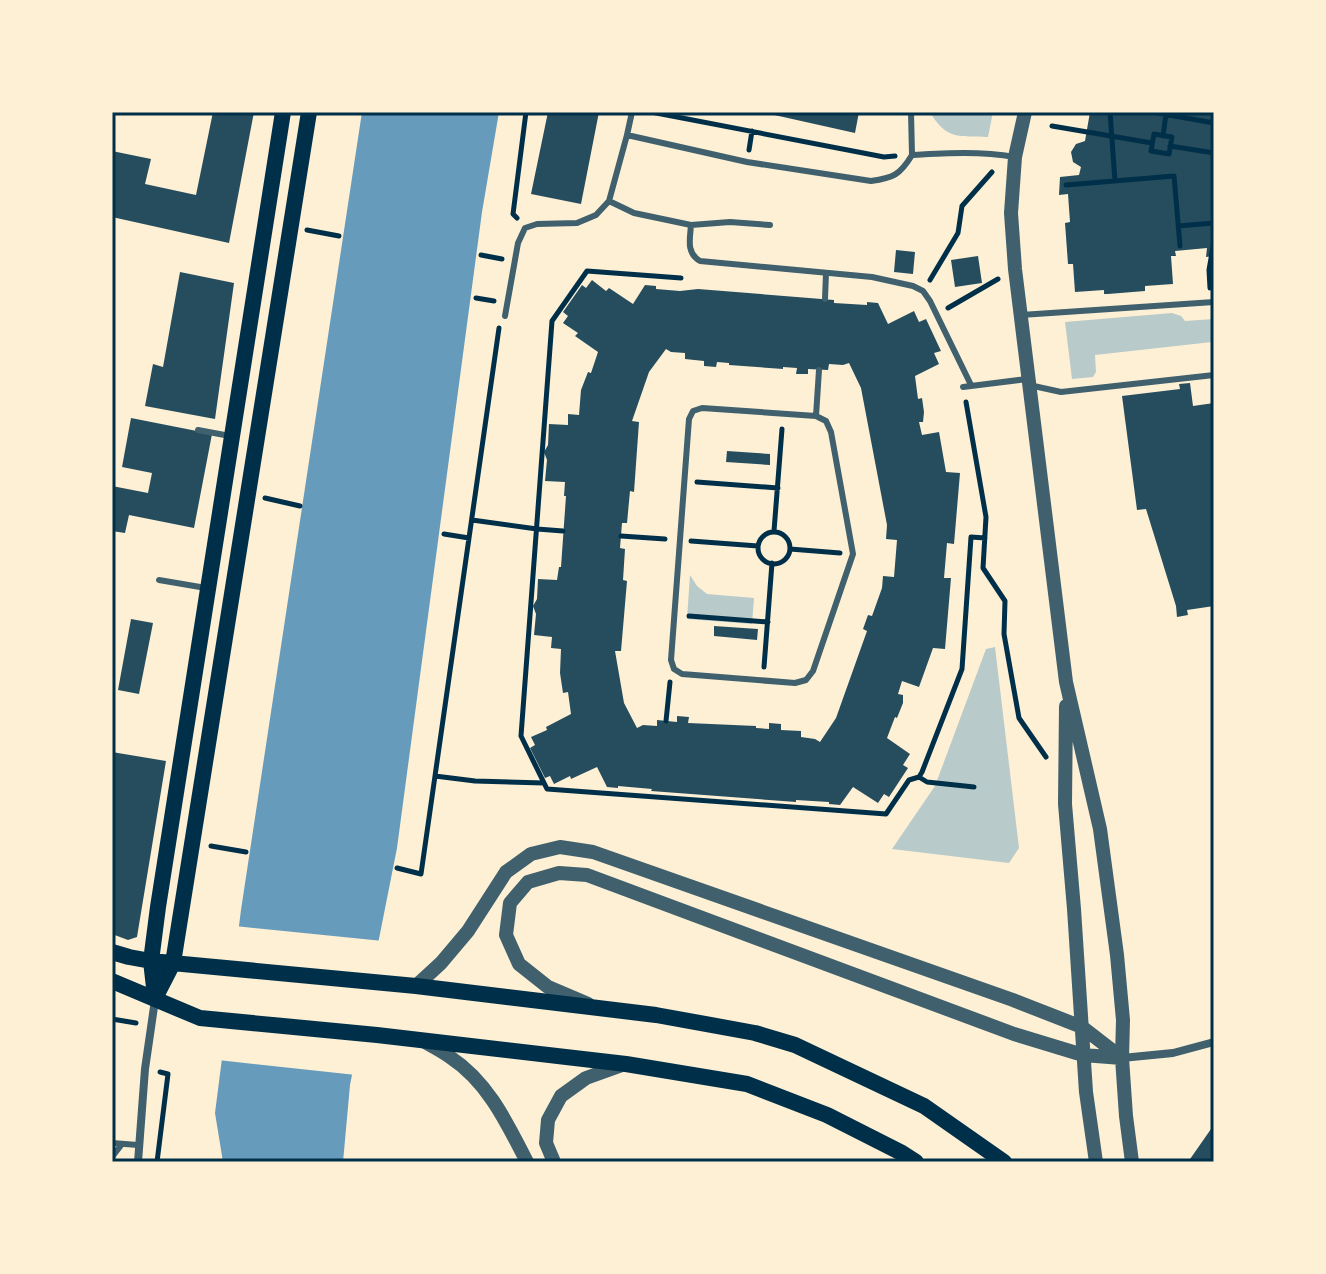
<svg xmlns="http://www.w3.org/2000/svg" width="1326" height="1274" font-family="Ubuntu,sans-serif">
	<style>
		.green { fill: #b9caca }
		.water { fill: #669bbc }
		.pier { fill: #fdf0d5 }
		.building { fill: #264d5e; fill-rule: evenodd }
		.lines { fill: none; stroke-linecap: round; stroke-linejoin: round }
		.path { stroke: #003049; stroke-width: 5 }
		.service { stroke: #3f606c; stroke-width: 6 }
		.minor { stroke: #3f606c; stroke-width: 8 }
		.tertiary { stroke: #3f606c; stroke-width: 14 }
		.secondary { stroke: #003049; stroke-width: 16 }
		.neatline { fill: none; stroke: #003049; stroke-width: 3 }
	</style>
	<rect width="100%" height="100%" fill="#fdf0d5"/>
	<path class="green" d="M930,112H993L988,137C959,136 946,140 930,112Z
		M1172,313L1181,316L1185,321L1214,319V353L1212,342L1095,355L1096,372L1093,377L1072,379L1065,322Z
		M690,575L697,586L707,594L754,598L752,624L687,619Z
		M995,647L1019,848L1009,863L892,849L935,786L986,649Z"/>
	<path class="water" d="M362,112H499L482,212L397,848L350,1085L343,1162H223L215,1113L241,910Z"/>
	<path class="pier" d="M235,926L383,941L356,1075L218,1060Z"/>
	<path class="building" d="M213,112H254L229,243L112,217V151L151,159L145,184L196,195Z
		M548,112H599L581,204L531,194Z
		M761,112H859L855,133Z
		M1090,112H1214V256L1206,257L1207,248L1175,251L1176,256H1171L1173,284L1145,286V291L1108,294H1104V290L1075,292L1073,264H1068L1065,223L1070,222L1068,194L1059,195L1060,177L1079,175L1081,167L1073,162L1071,152L1076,144L1085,141Z
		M896,250L915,252L913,274L894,272Z
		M978,256L982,283L955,287L951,260Z
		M180,272L234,283L215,419L145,406L153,364L163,367Z
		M592,280L606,291L609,288L633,304L645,285L656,286V289L680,291L698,289L834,300V303L867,305V302L878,303L888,324L914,311L919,322L926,319L941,351L934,353L939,364L915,376L918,399L922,398L924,412L923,422H919L922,435L939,432L946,472L960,473L954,544L947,543L944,578H951L945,649L933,648L919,687L902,681L898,694L903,695V703L897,718L895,717L887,738L910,754L903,765L908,768L889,797L884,794L878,803L853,787L840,805L829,804V802L796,800V802L651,791L652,789L618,786V788L607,787L597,767L571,779L570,776L554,784L550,776L545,778L530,748L535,745L531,737L547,730L546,727L571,714L568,692L563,693L560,673L561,649L551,648L552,637L534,635L536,614L533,606L537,599L538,579L557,580L559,567H561L566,496H564L565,482L545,481L547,460L544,452L548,445L549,424L568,425V414L579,415L581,390L588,372L591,373L598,352L575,336L578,333L563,323L568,316L563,312L582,285L586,288ZM666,349L671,352L685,353V359L704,361V366L716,367L717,362L729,363V365L783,369V367L797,368L796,374H808V369L828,370L829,364L843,365L849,363L861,388L887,525L886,539L897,540L894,577L883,576L882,588L872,616L868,615L863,629L867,631L836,718L820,742L815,739L801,737V731L781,730V724L769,723V729L756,728V726L688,723L689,717L677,716V722L657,720V726L643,725L637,728L624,703L615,651H621L627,581L623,580L625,549L620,548L622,523H627L630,491L634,492L639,422L632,421L649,372Z
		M1190,383L1193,406L1214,403V606L1187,610L1188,615L1177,617L1176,606L1146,509L1137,510L1122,396L1180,389L1179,384Z
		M131,418L212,434L194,528L129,515L125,533L112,531V486L148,493L152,473L122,467Z
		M727,451L770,454V465L726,462Z
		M131,619L153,623L139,694L118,690Z
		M714,626L758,629L757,640L714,636Z
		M112,752L166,761L137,937L128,940L112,934Z
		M1214,1128V1162H1188L1211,1129Z"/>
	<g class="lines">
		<path class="path" d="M651,112L884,157L895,156
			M1110,112L1115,181
			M1152,112L1214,123
			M1052,126L1152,143
			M1154,134L1172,137L1169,154L1151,151Z
			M1163,136L1166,114
			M1170,146L1214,153
			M749,150L752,131
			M1066,185L1174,176L1180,246
			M517,218L513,214L526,112
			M1178,226L1214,223
			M307,230L339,236
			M481,255L502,259
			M681,278L587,271L552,321L521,736L547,789L886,814L909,780L919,777L922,772L962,669L971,537L985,538
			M930,280L958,233L962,206L992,172
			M1210,288L1209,270L1214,241
			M476,298L494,301
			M948,308L998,279
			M499,328L435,776L475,781L544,783
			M966,402L986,517L983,568L1005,601L1004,634L1019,718L1046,757
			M697,482L778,488
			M265,498L300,506
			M472,520L537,529L563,531
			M774,531L782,429
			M758 548a16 16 0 1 1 32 0a16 16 0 1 1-32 0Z
			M444,534L469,538
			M621,536L665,539
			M691,541L758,546
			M790,549L840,553
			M689,616L768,622
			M764,667L772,563
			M666,721L670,682
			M919,777L927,782L974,787
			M211,846L246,852
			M397,868L421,874L435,776
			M112,1019L136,1023
			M157,1162L168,1074L160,1072"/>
		<path class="service" d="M911,112L912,155C947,153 980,151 1015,157
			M627,135L632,112
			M609,201L634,213L691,225L730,222L770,225
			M691,225C690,239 686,253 700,261L872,277L913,286L923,291L930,301L971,385
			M825,299L826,273
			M1021,315L1214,302
			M505,316L518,243L525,228L537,224L577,223L596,215L609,201L627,135L747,162L871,181C893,178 900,175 912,155
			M1029,385L1061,392L1214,375
			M963,387L1027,379
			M702,408L816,416L826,421L831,432L853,554L813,671L806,680L795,683L682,674L674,669L671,660L689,419L693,411Z
			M816,416L819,370
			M198,430L230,436
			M159,580L206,588
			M112,1143L138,1145
			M112,1157L122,1144"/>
		<path class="minor" d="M1122,1058L1173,1053L1214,1042
			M138,1162L145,1069L155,1000"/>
		<path class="tertiary" d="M1025,112L1015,157L1011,213L1015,269L1066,682L1100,829L1117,955L1123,1020L1122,1058L1126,1116L1132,1162
			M1066,706L1065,804L1074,909L1086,1092L1096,1162
			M416,986L441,963L468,931L506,872L531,854L560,847L593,852L1013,1000L1082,1027L1122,1058
			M588,1004L548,987L519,964L506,935L510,903L528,882L559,873L587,875L1014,1034L1083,1055L1122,1058
			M423,1041C432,1046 442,1051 450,1057C488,1082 507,1123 527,1162
			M554,1162L546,1143L548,1120L561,1096L586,1078L625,1064"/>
		<path class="secondary" d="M112,952L129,957L151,961L416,986L656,1015L755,1033L795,1045L924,1106L1004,1162
			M112,981L200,1018L377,1035L626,1064L747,1084L827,1115L902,1153L916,1162
			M155,996L151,961L158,907L283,112
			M155,998L173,963L309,112"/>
	</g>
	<rect width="1326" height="1274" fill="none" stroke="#fdf0d5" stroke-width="228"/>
	<rect x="114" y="114" width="1098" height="1046" class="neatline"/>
</svg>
